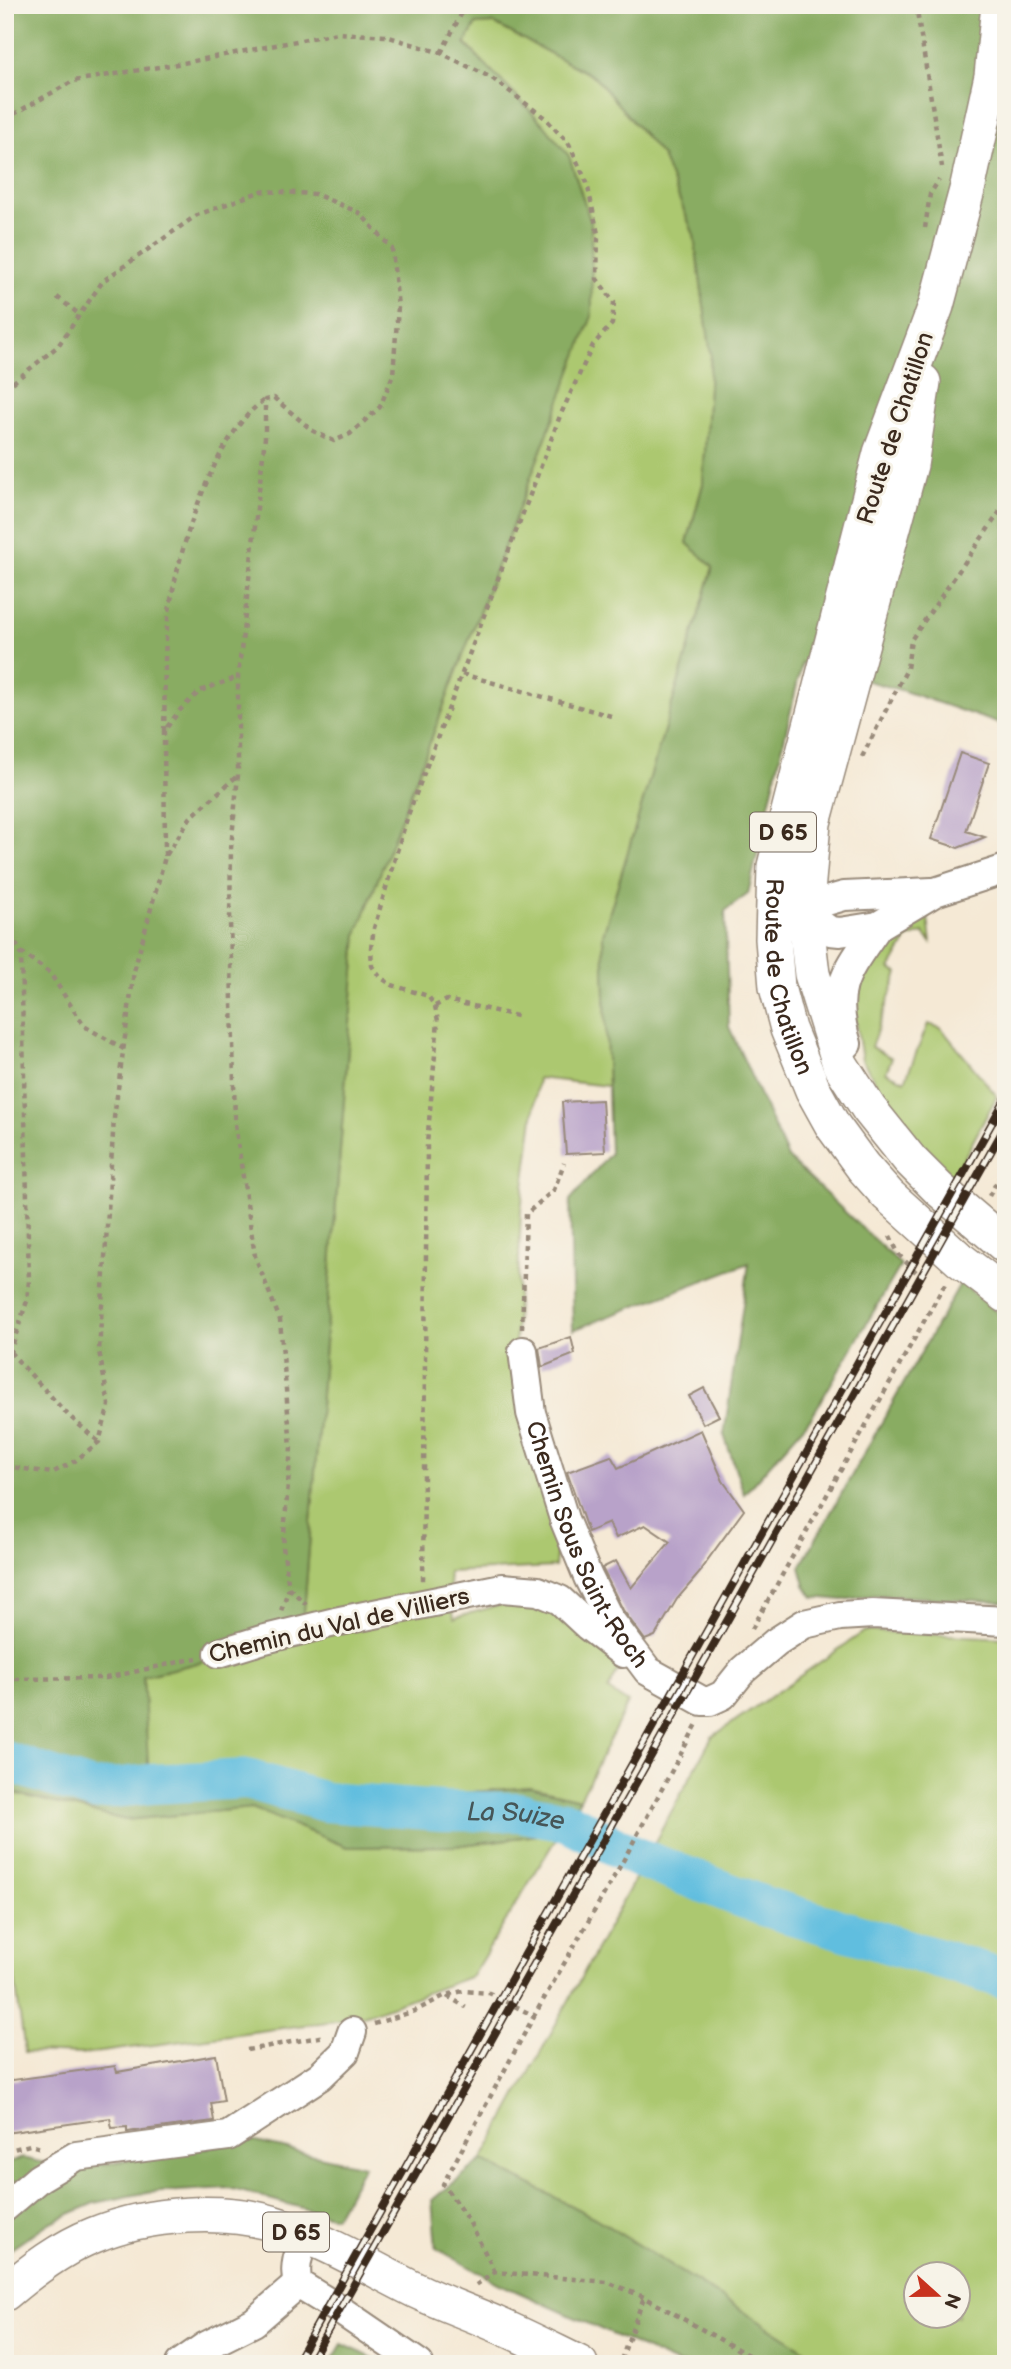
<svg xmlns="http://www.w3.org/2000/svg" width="1011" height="2369" font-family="'Balsamiq Sans',sans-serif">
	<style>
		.green { fill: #acc86f; stroke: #747946; stroke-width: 2; fill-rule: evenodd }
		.forest { fill: #89ac62; stroke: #626b40; stroke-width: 2 }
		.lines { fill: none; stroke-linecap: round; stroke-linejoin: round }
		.river { stroke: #61bedf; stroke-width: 40 }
		.building { fill: #b8a2c9 }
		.minor-casing { stroke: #988a7a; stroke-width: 32 }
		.major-casing { stroke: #988a7a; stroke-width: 38 }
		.path { stroke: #988a7a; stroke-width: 4.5; stroke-dasharray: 5 5; stroke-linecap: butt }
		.minor { stroke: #fff; stroke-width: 28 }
		.major { stroke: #fff; stroke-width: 35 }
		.rail-casing { stroke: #3b2a1e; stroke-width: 8 }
		.rail { stroke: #f7f3e8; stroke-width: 5; stroke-dasharray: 16; stroke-linecap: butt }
		.labels { text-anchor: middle; stroke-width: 6; stroke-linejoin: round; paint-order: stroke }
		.shield { fill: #f7f3e8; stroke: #73665b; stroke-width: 2 }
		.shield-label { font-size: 23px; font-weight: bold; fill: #3b2a1e }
		.street-label { font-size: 24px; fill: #3b2a1e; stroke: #f7f3e8 }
		.water-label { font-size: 26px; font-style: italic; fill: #465658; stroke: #f7f3e8 }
	</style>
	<rect width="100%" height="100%" fill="#f7f3e8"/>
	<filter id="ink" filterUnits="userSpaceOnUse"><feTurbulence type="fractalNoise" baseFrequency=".0143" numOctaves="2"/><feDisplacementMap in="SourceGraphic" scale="14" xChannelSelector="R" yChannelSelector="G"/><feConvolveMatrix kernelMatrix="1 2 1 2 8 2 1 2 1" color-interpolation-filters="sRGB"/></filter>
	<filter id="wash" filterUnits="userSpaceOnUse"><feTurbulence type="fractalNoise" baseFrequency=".00686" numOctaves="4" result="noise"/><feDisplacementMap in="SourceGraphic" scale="28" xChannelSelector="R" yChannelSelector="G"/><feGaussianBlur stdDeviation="1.57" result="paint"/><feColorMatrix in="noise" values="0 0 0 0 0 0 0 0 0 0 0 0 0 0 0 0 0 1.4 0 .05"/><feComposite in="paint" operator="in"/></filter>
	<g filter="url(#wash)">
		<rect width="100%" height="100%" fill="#f5e9d5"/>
		<path class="green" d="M493,23L595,77L662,156L694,235L711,354L703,484L687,543L713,567L603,935L608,1086L538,1078L521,1211L515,1347L558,1531L555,1567L448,1572L454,1618C473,1613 521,1596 539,1602C564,1610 600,1648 621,1665L608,1690L628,1703L580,1799L530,1787L418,1797L325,1795L248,1772L148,1779L143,1676L302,1638L357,934L558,406L544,125L465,43L476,24Z
			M928,918L931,942L923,933L908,938L890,969L898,973L871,1047L892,1058L886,1072L905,1081L928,1024L941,1028L997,1096L953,1179L900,1121L862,1060L853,1003L863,970L881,945Z
			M865,1631L1006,1638V2364H827L595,2218L482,2160L712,1737ZM916,2274H958V2316H916Z
			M5,1791L125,1820L252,1808L347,1847L455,1846L560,1832L472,1976L358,2018L85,2054L25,2052L12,1958L5,1967Z"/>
		<path class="forest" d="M5,5H1006V726L904,691L802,663L748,894L725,911L729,1027L788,1158L901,1265L811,1418L744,1494L724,1435L749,1263L573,1330L570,1200L610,1154L603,935L713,567L687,543L703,484L711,354L694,235L662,156L595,77L493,23L476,24L465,44L544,125L569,156L591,223L592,316L357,934L302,1638L143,1676L149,1779L248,1772L325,1795L418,1797L530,1787L580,1799L560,1832L455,1846L347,1847L252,1808L125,1820L5,1791Z
			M961,1282L1006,1320V1602L874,1595L843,1600L813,1597L805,1585L800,1567Z
			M251,2141L364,2166L335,2217L229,2188L144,2193L95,2203L49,2223L5,2253V2165L22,2158L74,2169Z
			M482,2160L595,2218L827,2364H678L498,2283L436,2248L432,2200Z
			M342,2344L375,2359L377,2364H330Z"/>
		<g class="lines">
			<path class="river" id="s1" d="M5,1761L93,1790L151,1784L247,1779L325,1802L441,1811L519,1812L569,1822L634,1856L766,1907L1006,1979"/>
		</g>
		<g id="blocks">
			<path class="building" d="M960,753L989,763L966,831L985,837L958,848L931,839Z
				M602,1100L605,1152L566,1154L562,1102Z
				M571,1337L575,1354L542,1367L539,1348Z
				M704,1388L719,1416L703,1424L689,1396Z
				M701,1430L723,1481L744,1510L701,1569L702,1570L677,1599L655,1636L645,1640L623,1610L602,1568L616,1561L631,1588L670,1542L645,1525L616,1538L609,1523L588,1532L567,1472L611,1456L618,1468Z
				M216,2055L224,2101L211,2103L214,2121L127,2132V2127L112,2128L110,2118L5,2133V2081L115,2066L117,2072Z"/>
		</g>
	</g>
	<g filter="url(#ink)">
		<use href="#blocks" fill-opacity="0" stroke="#988a7a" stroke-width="2"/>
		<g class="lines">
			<defs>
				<g id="minor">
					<path d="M793,904L830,931L840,932L878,926L935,892L1006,869"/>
					<path d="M792,925L823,902L844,896L932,892"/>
					<path d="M847,1044C829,988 848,970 878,926"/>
					<path id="s2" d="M523,1351L531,1413L564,1519L588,1577L609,1619L648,1671L702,1701H710L723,1695L743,1670L776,1642L804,1624L840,1616L873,1614L1006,1621"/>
					<path d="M219,1653L261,1640L335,1622L502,1588L538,1591L560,1600L588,1626L623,1653"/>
					<path d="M5,2207L39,2178L76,2156L228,2136L320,2076L345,2052L352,2032"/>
					<path d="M306,2236C299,2252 293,2266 298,2284L334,2306L419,2364"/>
					<path d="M180,2364L206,2346L254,2322L298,2284"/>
				</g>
				<g id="major">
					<path id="s3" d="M999,5L992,76L967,190L936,306L881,453L775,866L773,939L777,987L788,1029L813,1090L833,1126L863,1167L888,1195L959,1259L1006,1295"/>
					<path d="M923,382L910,465L813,823L805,915L812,974L840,1064L869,1109L910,1160L939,1189L1006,1246"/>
					<path d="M5,2293C32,2270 61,2248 94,2235C147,2213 226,2207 281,2226C328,2242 371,2268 415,2290C442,2303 471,2313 498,2325C526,2337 553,2351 580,2364"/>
				</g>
			</defs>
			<use href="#minor" class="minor-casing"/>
			<use href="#major" class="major-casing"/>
			<path class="path" d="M916,5L942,167
				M441,53L466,5
				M5,119L73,81L189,62L337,33L386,36L441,53L492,78L545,118L569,144L587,183L598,234L597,279L614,302L612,324L593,345L560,416L408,815L374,928L371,948L372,966L380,977L392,985L428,996L435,1006L438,1021L427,1144L423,1581
				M925,228L930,194L939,180
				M57,297L80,315
				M5,389L58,346L103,281L197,215L262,191L315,194L360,213L392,249L398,307L393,375L380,407L350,434L334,441L313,431L274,398L265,400V437L238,677V775L231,848L230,921L235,1124L255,1256L280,1320L291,1447L283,1547L289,1588L281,1611
				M462,674L611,716
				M164,731C165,700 164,669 166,639C170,573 209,439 264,400
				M862,757L907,669L911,640L999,513L1006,494
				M165,856L164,731L180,710L200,691L238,677
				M5,926L21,952L29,1281L27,1301L10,1352L5,1358
				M21,952L50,973L84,1026L124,1049
				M435,1006L447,1000L521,1017
				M989,1196L1006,1165
				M890,1236L899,1255L916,1272
				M522,1329L526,1214L554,1190L564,1163
				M10,1352L68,1415L99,1442
				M5,1466L52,1473L75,1461L99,1442L109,1405L99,1351L114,1118L134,971L165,857L190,818L237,776
				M289,1588L306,1604
				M752,1629L946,1282
				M5,1679L106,1678L197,1658
				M447,1996L466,2007
				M374,2024L415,2011L446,1995L463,1991L489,1993L534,2016L623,1861L697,1724
				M247,2050L325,2036
				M5,2151L30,2145L41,2148
				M495,2272L470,2223L443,2184L534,2016
				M476,2285L495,2272L607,2282L644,2297L764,2364
				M621,2360L644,2297"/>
			<use href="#minor" class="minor"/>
			<use href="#major" class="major"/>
			<defs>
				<path id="rail" d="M295,2364L1006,1098
					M309,2364L1006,1125"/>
			</defs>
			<use href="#rail" class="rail-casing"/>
			<use href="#rail" class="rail"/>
		</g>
	</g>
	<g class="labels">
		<g class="shield">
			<rect x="750" y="812.5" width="66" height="39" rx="5"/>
			<rect x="263" y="2212.5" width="66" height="39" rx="5"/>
		</g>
		<g class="shield-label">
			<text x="783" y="840">D 65</text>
			<text x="296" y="2240">D 65</text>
		</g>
		<g class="street-label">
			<text transform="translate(895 428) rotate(-72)" y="8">Route de Chatillon</text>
			<text dy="8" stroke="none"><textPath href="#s3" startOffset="1004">Route de Chatillon</textPath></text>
			<text dy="8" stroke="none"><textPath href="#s2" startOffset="206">Chemin Sous Saint-Roch</textPath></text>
			<text transform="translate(339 1625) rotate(-13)" y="8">Chemin du Val de Villiers</text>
		</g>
		<g class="water-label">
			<text dy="9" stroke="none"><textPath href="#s1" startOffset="520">La Suize</textPath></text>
		</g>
	</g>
	<rect width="1011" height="2369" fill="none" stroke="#f7f3e8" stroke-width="28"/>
	<g transform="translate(937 2295) rotate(111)"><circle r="33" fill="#f7f3e8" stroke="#aca397" stroke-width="2"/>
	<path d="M0-5L12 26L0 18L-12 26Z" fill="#c8321e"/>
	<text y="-10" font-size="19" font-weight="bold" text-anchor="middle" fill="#3b2a1e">N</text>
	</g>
</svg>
